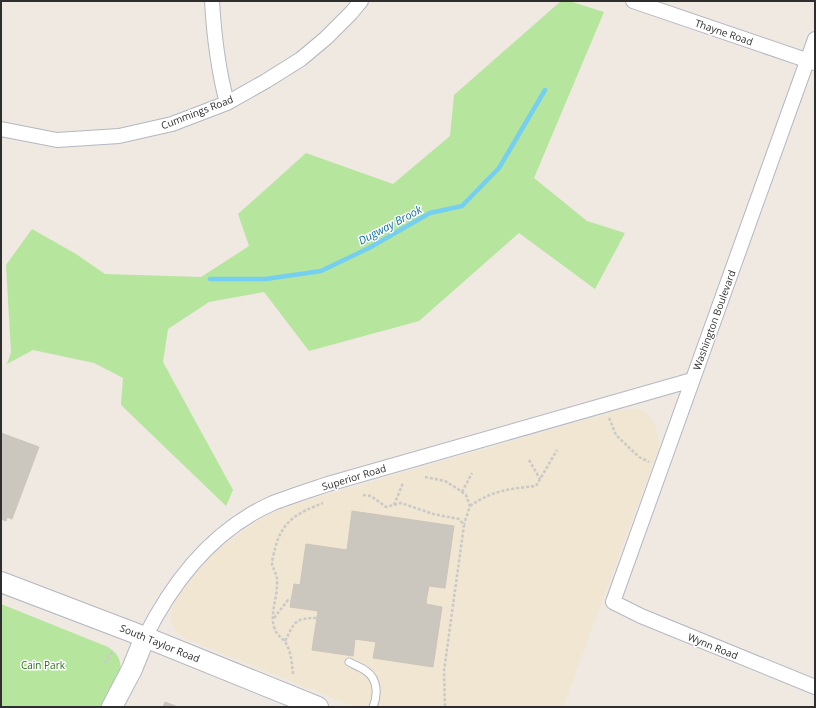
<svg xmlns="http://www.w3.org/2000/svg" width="816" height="708" font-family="'Open Sans',sans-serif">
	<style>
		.education { fill: #f0e6d1 }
		.green { fill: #b6e59e }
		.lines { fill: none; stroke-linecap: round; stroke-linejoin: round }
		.stream { stroke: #75cff0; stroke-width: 4.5 }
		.building { fill: #cbc7bf; stroke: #cbc5ba }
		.lane-casing { stroke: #b4b7c1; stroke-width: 9 }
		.street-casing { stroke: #b4b7c1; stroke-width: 16 }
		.secondary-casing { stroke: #b4b7c1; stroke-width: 22 }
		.path { stroke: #c9c9c9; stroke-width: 2.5; stroke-dasharray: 3 2; stroke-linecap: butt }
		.lane { stroke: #fff; stroke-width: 7 }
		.street { stroke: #fff; stroke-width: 14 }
		.secondary { stroke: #fff; stroke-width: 20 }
		.labels { text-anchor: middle; stroke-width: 3; stroke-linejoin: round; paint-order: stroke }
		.street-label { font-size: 10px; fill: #2e2e2e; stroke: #fff }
		.park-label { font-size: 10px; fill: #2c6e1b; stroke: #fff }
		.water-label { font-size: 11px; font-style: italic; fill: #0d6fa3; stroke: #fff }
	</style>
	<rect width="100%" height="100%" fill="#efe9e1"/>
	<path class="education" d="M623,409L642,410L648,415L654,423L657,431L659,443L658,450L563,707H355L189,640L180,635L175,630L171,621L172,610L176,599L195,574L216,551L254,523L273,512L301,502Z"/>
	<path class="green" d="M561,1H569L604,12L534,178L587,221L625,233L595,289L519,233L419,321L309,351L264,292L209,302L168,329L163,362L233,490L226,506L121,405L123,378L94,363L33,350L7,364L11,352L6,265L32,229L76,254L105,274L201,277L249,246L238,214L306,153L393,184L450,136L454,95Z
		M1,604L108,647C134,663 113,688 102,707H1Z"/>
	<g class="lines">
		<path class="stream" d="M210,279H266L321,271L369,248L430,213L462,206L499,168L545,90"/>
	</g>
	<path class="building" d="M1,433L39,447L12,519L7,517L6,521L1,519Z
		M352,511L454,526L445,588L429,586L427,596L426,604L442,607L433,667L373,658L376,642L355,639L353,656L312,650L318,611L290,607L294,584L300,585L306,544L347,550Z
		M165,702L178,707H163Z"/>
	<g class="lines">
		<defs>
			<path id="lane" d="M349,662C354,665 361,667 366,671C378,679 378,695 373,707"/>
			<path id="street" d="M212,1C214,36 218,69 227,103
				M633,1L815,63
				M815,39L613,602L641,616L815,687
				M1,129L57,140L119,136L172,124L227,103L266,81L301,59L326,38L351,13L361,1
				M145,637C173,581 214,529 273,503C291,496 310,490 328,484L692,380"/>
			<path id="secondary" d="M1,582L145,637L318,707
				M112,707L132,669L145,637"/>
		</defs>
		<use href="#lane" class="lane-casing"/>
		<use href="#street" class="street-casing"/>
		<use href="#secondary" class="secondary-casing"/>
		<path class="path" d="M609,418L616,435L639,457L649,462
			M529,460L540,479
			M425,477L445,481L458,489L466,495L470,506L464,524
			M462,492L472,473
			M363,495L371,496L386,507L401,503L433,514L459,519L464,525L444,671L445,707
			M394,505L403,483
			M470,506C493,490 509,489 536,486L557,450
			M274,618L288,600L294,601
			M285,641C295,622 294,618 317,618
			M105,663L112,652
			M293,674C292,664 291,650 285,642C280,635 278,638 274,627C270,614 277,598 277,585C278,574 274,572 272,564C272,560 274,553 275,549C282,520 298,513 323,503"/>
		<use href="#lane" class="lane"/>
		<use href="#street" class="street"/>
		<use href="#secondary" class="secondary"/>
	</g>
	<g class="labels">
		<g class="street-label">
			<text transform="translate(724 32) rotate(19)" y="4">Thayne Road</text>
			<text transform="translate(197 112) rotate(-21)" y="4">Cummings Road</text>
			<text transform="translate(714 320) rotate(-70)" y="4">Washington Boulevard</text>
			<text transform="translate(354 477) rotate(-17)" y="4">Superior Road</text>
			<text transform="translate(160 643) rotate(22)" y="4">South Taylor Road</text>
			<text transform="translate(713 646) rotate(22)" y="4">Wynn Road</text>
		</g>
		<g class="park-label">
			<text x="43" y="669">Cain Park</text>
		</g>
		<g class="water-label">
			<text transform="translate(390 225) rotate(-28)" y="4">Dugway Brook</text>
		</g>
	</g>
	<rect width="816" height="708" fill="none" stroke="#2e2e2e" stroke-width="4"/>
</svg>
